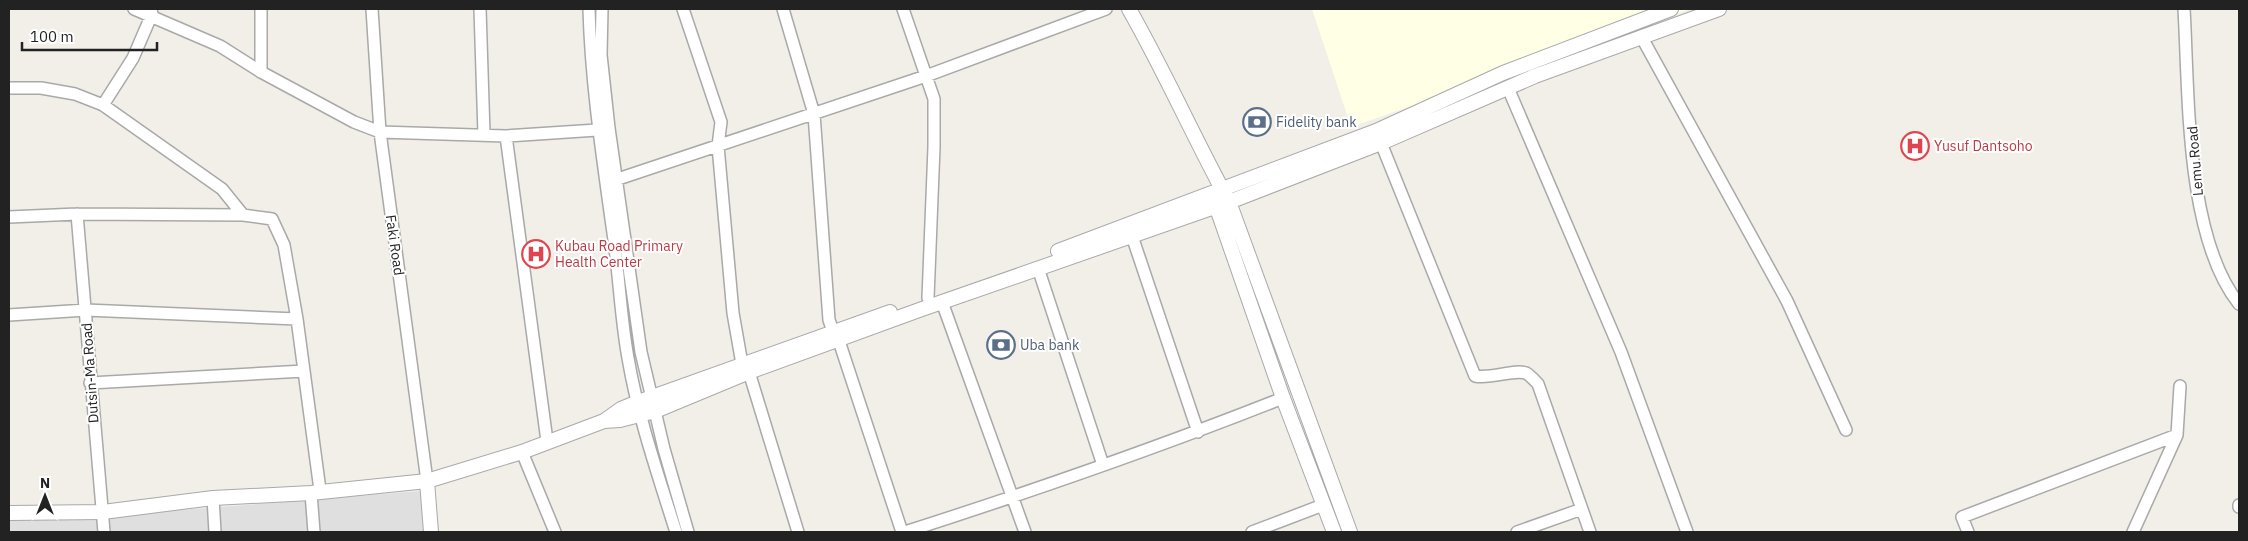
<svg xmlns="http://www.w3.org/2000/svg" width="2248" height="541" font-family="'IBM Plex Sans',sans-serif">
	<style>
		.residential { fill: #e0dfdf }
		.education { fill: #ffffe5 }
		.lines { fill: none; stroke-linecap: round; stroke-linejoin: round }
		.minor-casing { stroke: #a9a9a9; stroke-width: 14 }
		.tertiary-casing { stroke: #a9a9a9; stroke-width: 16 }
		.minor { stroke: #fff; stroke-width: 11 }
		.tertiary { stroke: #fff; stroke-width: 14 }
		.labels { text-anchor: middle; stroke-width: 4; stroke-linejoin: round; paint-order: stroke }
		.service-label { font-size: 14px; fill: #4e5e75; stroke: #fff; text-anchor: start }
		.health-label { font-size: 14px; fill: #be3a42; stroke: #fff; text-anchor: start }
		.street-label { font-size: 14px; fill: #222; stroke: #fff }
	</style>
	<rect width="100%" height="100%" fill="#f2efe9"/>
	<path class="residential" d="M421,491L424,532H9V521L208,508Z"/>
	<path class="education" d="M1312,9H1690L1351,127Z"/>
	<g class="lines">
		<defs>
			<path id="minor" d="M134,9L220,46L261,72L354,122L380,132L506,136L597,130
				M261,9V72
				M372,9L380,132L427,481
				M480,9L484,134
				M589,9C591,82 602,154 612,226C619,270 620,314 628,358C638,417 658,475 676,532
				M602,9L601,55L609,128L641,352L664,449L688,532
				M683,9L721,122L718,146L733,313L742,364
				M783,9L814,114L829,320L833,331
				M903,9L934,99V147L928,298
				M2184,9C2189,93 2185,236 2239,304
				M1641,36L1787,301L1846,430
				M9,88H41L75,94L103,105L222,189L243,215
				M1508,88L1621,352L1687,532
				M103,105L133,58L152,14L151,9
				M506,136L547,441
				M1381,143L1475,376C1492,379 1514,369 1526,373C1530,375 1535,381 1538,384L1590,532
				M618,179L926,76L1106,9
				M77,214L104,532
				M9,217L77,214L243,215L272,219L284,245L297,319L320,490
				M1132,236L1198,432
				M1038,268L1103,465
				M942,302L1025,532
				M9,315L86,310L297,319
				M839,341L902,532
				M749,372L798,532
				M90,383L304,371
				M522,452L555,532
				M311,493L314,532
				M213,498L215,532
				M2239,505V507
				M905,532C1033,491 1159,447 1283,398
				M1252,532L1323,505
				M1517,532L1582,509
				M1968,532L1962,517L2177,435
				M2133,532L2177,435L2180,386"/>
			<path id="tertiary" d="M1129,9C1165,72 1194,138 1229,202L1350,532
				M1213,197L1283,398L1334,532
				M1058,251L1376,131L1503,73L1671,9
				M604,421L621,409L638,402L890,312
				M427,481L431,532
				M9,513L103,512L213,498L311,493L427,481L522,452L604,421L620,420L655,411L749,372L922,309L1229,202L1381,143L1535,76L1719,9"/>
		</defs>
		<use href="#minor" class="minor-casing"/>
		<use href="#tertiary" class="tertiary-casing"/>
		<use href="#minor" class="minor"/>
		<use href="#tertiary" class="tertiary"/>
	</g>
	<defs>
		<symbol id="bank-ring" viewBox="-11 -11 22 22"><circle r="9.5" fill="#fff" stroke="#5c6f8a" stroke-width="1.5"/><path d="M-6-4H6V4H-6ZM0-2.3a2.3 2.3 0 1 0 0 4.6a2.3 2.3 0 1 0 0-4.6Z" fill="#5c6f8a"/></symbol>
		<symbol id="hospital-ring" viewBox="-11 -11 22 22"><circle r="9.5" fill="#fff" stroke="#e0444e" stroke-width="1.5"/><path d="M-5-5h3v3.5h4V-5h3V5h-3V1.5h-4V5h-3Z" fill="#e0444e"/></symbol>
	</defs>
	<g fill-rule="evenodd">
		<use href="#bank-ring" x="1241" y="106" width="32" height="32"/>
		<use href="#hospital-ring" x="1899" y="130" width="32" height="32"/>
		<use href="#hospital-ring" x="520" y="238" width="32" height="32"/>
		<use href="#bank-ring" x="985" y="329" width="32" height="32"/>
	</g>
	<g class="labels">
		<g class="service-label">
			<text x="1276" y="127">Fidelity bank</text>
			<text x="1020" y="350">Uba bank</text>
		</g>
		<g class="health-label">
			<text x="1934" y="151">Yusuf Dantsoho</text>
			<text x="555" y="251">Kubau Road Primary<tspan x="555" dy="16">Health Center</tspan></text>
		</g>
		<g class="street-label">
			<text transform="translate(2195 161) rotate(-95)" y="5">Lemu Road</text>
			<text transform="translate(395 245) rotate(82)" y="5">Faki Road</text>
			<text transform="translate(90 373) rotate(-94)" y="5">Dutsin-Ma Road</text>
		</g>
	</g>
	<rect width="2248" height="541" fill="none" stroke="#222222" stroke-width="20"/>
	<g transform="translate(45 496)" stroke="#ffffff" stroke-width="4" paint-order="stroke">
	<path d="M0-4L9 19L0 12L-9 19Z" fill="#222222"/>
	<text y="-8" font-size="14" font-weight="bold" text-anchor="middle" fill="#222222">N</text>
	</g>
	<path d="M22 42v8h135v-8" fill="none" stroke="#222222" stroke-width="2.5"/>
	<text x="30" y="42" font-size="15" fill="#222222" stroke="#ffffff" stroke-width="4" paint-order="stroke">100 m</text>
</svg>
